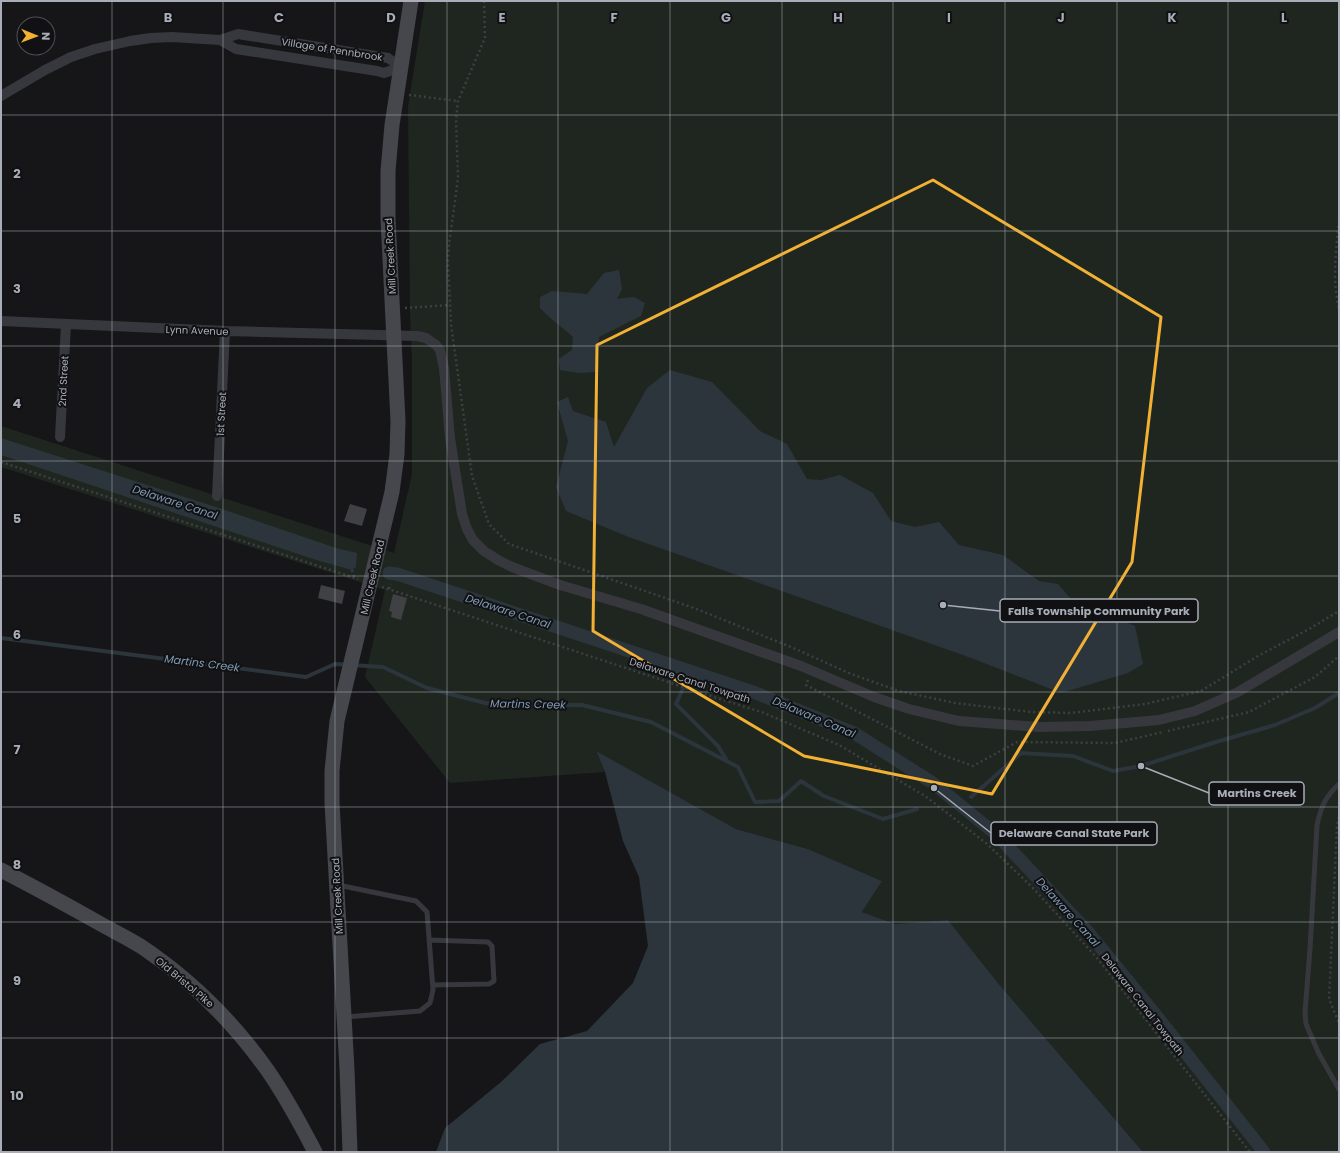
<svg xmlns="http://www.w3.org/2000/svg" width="1340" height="1153" font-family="Poppins,sans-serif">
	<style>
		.green { fill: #1e261f }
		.water { fill: #2c353c }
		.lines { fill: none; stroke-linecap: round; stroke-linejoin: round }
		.stream { stroke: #2c353c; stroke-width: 4 }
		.canal { stroke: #2c353c; stroke-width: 13 }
		.building { fill: #404145 }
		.path { stroke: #3d3f44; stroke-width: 2.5; stroke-dasharray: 2 3; stroke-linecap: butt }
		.service { stroke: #37383d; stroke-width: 5 }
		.minor { stroke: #37383d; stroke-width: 10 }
		.secondary { stroke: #45474d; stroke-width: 15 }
		.marked { fill: none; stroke: #f2b134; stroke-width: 3; stroke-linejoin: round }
		.grid { fill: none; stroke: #a8adb8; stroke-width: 1; stroke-opacity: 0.55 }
		.labels { text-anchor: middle; stroke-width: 4; stroke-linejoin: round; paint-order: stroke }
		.street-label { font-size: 10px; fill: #a8adb8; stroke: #111113 }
		.water-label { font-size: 11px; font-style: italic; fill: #7f9bb3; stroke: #111113 }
		.grid-label { font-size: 13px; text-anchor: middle; font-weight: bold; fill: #a8adb8; stroke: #111113; stroke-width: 4; stroke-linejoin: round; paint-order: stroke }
		.leader { fill: none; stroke: #a8adb8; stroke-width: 1.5 }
		.callout-dot { fill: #a8adb8; stroke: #111113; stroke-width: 1.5 }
		.callout { fill: #111113; stroke: #a8adb8; stroke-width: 1.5 }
		.callout-label { font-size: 11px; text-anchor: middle; font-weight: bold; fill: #a8adb8 }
	</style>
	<rect width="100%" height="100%" fill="#161618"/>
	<path class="green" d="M425,1H1339V1152H1143L998,983L948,920L895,924L862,912L882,881L808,849L736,829L596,752L605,772L450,783L365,677L385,590L1,467V426L394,553L412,474V359L410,314L408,106Z"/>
	<path class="water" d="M619,270L622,289L617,299L634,297L645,303L641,316L599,337L598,361L596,372L579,373L560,370L559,359L572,350L573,337C562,327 550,319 540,308V297L552,291L587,294L604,273Z
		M670,370L712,382L760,431L787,444L807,479L821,480L840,475L873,493L891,521L915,527L939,522L959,545L1003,555L1039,581L1058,584L1071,599L1135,626L1143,664L1128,673L1061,693L974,659L626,536L566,511L556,487L568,441L557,402L568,397L573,411L606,422L614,447L647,388Z
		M1,438L222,509L336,548L357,553L356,567L352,570L313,559L1,455Z
		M596,751L736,829L808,849L882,881L862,912L895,924L948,920L998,983L1143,1152H436L445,1128L501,1082L540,1044L587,1031L633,983L648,946L639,877L623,841L605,772Z"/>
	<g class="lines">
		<path class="stream" d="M1,638L306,677L335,664L383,667L427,688L485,703L541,705H582L651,722L738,767L755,802L779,801L801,781L824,796L883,819L917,809
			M691,671L676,704L718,746L727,761
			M971,797L1021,753L1073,756L1113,771L1141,766L1216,742L1275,725L1315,708L1339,693"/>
		<path class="canal" d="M389,573L397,574L756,693L854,733L933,783L997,835L1088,932L1155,1014L1264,1152"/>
	</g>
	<path class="building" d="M350,504L367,509L362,526L344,521Z
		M321,585L345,591L342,604L318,598Z
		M393,594L407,598L401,620L391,617L392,612L389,611Z"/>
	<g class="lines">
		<path class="path" d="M484,1L485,38L458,101L456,120L458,177L456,194L449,244L448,263L451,324L472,476L489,524L509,544L694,608L791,647L851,674L899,691L955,703L1031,712L1071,713L1145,704L1201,691L1258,656L1309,629L1339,611
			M409,95L458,101
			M1339,221C1336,250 1332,280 1339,309
			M405,308L450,305
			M1,462L358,579
			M352,570L354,577
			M382,587L689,689L764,713L839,745L925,796L986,843L1032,887L1097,958L1250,1152
			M389,589L391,584
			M808,680L806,685L940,754L973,766L1017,742L1115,743L1163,732
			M1168,731L1249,712L1315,677L1339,656
			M1339,817L1337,825L1329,999L1339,1023"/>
		<path class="service" d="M1339,784C1325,797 1321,807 1317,825L1310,949L1305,1012L1306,1024L1319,1054L1339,1089
			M338,885L416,901L427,912L433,990L430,1003L420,1011L345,1017
			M429,940L488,942L492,946L494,981L489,984L433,985"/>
		<path class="minor" d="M220,40L236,49L377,71L384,73L401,67
			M1,96L45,70L71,57L95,49L130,41L151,38L172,37L220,40L238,34L388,58L401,67
			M1,321L225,331L417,336L426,338L436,345L440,350L444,368L450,438L462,514L467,529L473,540L484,551L498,560L512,567L560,585L641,609L801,666L874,697L909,709L959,721L1039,727L1090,726L1159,720L1195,711L1238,692L1339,632
			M60,437L66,324
			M217,496L225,331"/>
		<path class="secondary" d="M1,870C34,887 67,905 99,923C113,931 128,938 142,947C191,980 234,1023 268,1071C286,1097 301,1125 315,1152
			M350,1152L347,1069L332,803V771L337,721L392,492L397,454L398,421L388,219V171L392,125L411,1"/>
	</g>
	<path class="marked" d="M933,180L1161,317L1132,562L992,794L804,756L593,631L597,345Z"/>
	<path class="grid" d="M112,1V1152M223,1V1152M335,1V1152M447,1V1152M558,1V1152M670,1V1152M782,1V1152M893,1V1152M1005,1V1152M1117,1V1152M1228,1V1152M1,115H1339M1,231H1339M1,346H1339M1,461H1339M1,576H1339M1,692H1339M1,807H1339M1,922H1339M1,1038H1339"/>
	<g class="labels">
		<g class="street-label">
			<text transform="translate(332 49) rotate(9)" y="4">Village of Pennbrook</text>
			<text transform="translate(390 256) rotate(-93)" y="4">Mill Creek Road</text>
			<text transform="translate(197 330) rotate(2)" y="4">Lynn Avenue</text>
			<text transform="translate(63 381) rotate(-87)" y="4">2nd Street</text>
			<text transform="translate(221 414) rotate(-87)" y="4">1st Street</text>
			<text transform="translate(372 577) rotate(-77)" y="4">Mill Creek Road</text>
			<text transform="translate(690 680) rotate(18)" y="4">Delaware Canal Towpath</text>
			<text transform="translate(337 896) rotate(-93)" y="4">Mill Creek Road</text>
			<text transform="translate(185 982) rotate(40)" y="4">Old Bristol Pike</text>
			<text transform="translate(1143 1004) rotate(52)" y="4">Delaware Canal Towpath</text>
		</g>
		<g class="water-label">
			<text transform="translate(175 502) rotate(18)" y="4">Delaware Canal</text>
			<text transform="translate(508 611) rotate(18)" y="4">Delaware Canal</text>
			<text transform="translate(202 663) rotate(7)" y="4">Martins Creek</text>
			<text transform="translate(528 704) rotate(1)" y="4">Martins Creek</text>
			<text transform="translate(814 717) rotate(23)" y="4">Delaware Canal</text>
			<text transform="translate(1068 912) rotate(48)" y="4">Delaware Canal</text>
		</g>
	</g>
	<g class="grid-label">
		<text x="168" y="22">B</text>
		<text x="279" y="22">C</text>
		<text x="391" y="22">D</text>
		<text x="502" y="22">E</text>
		<text x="614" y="22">F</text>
		<text x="726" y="22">G</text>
		<text x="838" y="22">H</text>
		<text x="949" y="22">I</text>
		<text x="1061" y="22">J</text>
		<text x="1172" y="22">K</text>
		<text x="1284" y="22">L</text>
		<text x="17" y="178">2</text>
		<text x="17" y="293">3</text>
		<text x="17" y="408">4</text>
		<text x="17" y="523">5</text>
		<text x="17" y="639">6</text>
		<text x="17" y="754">7</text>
		<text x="17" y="869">8</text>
		<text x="17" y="985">9</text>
		<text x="17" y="1100">10</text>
	</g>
	<path class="leader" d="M943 605L1000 611M1141 766L1209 793M934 788L991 833"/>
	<g class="callout-dot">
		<circle cx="943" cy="605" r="4"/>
		<circle cx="1141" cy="766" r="4"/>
		<circle cx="934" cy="788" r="4"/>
	</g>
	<g class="callout">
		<rect x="1000" y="599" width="198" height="23" rx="4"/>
		<rect x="1209" y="782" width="95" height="23" rx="4"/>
		<rect x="991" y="822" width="166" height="23" rx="4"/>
	</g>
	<g class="callout-label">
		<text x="1099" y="615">Falls Township Community Park</text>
		<text x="1257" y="797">Martins Creek</text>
		<text x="1074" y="837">Delaware Canal State Park</text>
	</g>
	<rect width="1340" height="1153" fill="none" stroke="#a8adb8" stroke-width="4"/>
	<g transform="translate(36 36) rotate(91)"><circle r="19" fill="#111113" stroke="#4d4f55"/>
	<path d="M0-3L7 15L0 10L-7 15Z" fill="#f2b134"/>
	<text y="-6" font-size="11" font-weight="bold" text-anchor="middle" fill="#a8adb8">N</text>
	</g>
</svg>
